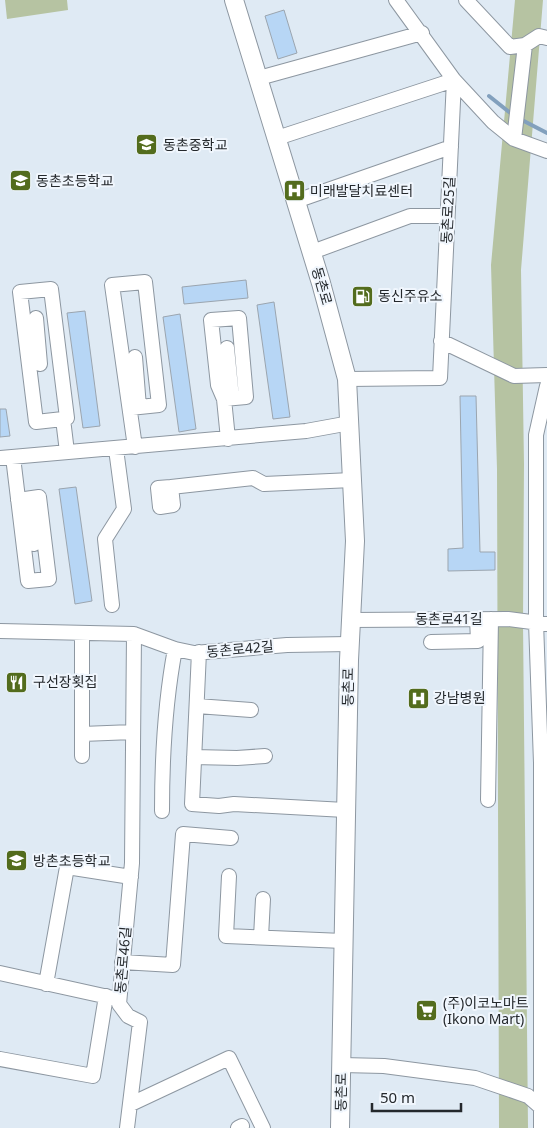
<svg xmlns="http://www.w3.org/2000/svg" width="547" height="1128" font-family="'Noto Sans','Noto Sans KR',sans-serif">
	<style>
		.green { fill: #b6c3a2 }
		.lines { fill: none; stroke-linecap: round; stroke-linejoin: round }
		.stream { stroke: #82a0bd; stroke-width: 4 }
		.building { fill: #b7d6f5; stroke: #9ba5af }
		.minor-casing { stroke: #8d97a1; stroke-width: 16 }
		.major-casing { stroke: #8d97a1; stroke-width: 20 }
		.minor { stroke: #fff; stroke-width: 14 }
		.major { stroke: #fff; stroke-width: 18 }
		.labels { text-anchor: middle; stroke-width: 4; stroke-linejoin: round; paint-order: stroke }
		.poi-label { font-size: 14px; fill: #24282c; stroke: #f0f6fd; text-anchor: start }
		.street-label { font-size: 14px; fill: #24282c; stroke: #f0f6fd }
	</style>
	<rect width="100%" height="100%" fill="#dfeaf4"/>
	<path class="green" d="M5,0H67L68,10L7,19Z
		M515,0H543L521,270L524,464L523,622L528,1128H499L497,469L491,265Z"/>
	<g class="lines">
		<path class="stream" d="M489,96L514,116
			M520,119L547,133"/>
	</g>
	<path class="building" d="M284,10L297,53L278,59L265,16Z
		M246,280L248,298L184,304L182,287Z
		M274,302L290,417L273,419L257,305Z
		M85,311L100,426L83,428L67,313Z
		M180,314L196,429L179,432L163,317Z
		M460,396H476L480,552H495V570L448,571V549L463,548Z
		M0,409H6L10,436L0,437Z
		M76,487L92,601L75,604L59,489Z"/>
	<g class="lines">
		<defs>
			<path id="minor" d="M396,0L454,80L493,122L514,139L547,151
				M466,0L510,47L525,45L539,36L547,38
				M259,78L422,33
				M277,138L454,80L440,378L347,379
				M514,139L525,45
				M296,201L451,147
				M312,252L410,216H447
				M36,318L40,364
				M441,341L514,376L547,375
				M227,348L232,398
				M135,357L139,407
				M224,399L246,397L239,318L211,320L218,385L224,399L228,439
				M130,408L159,405L145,282L112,285L135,447
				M63,419L67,418L51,289L20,292L36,422L63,419L67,452
				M13,457L28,581L49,579L39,497L18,500
				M0,458L306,431L350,423
				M171,487L158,488L160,507L173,505L171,487L253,478L264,484L352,480
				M29,499L34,544
				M112,605L105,539L124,509L116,449
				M350,620L508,619L547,624
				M0,631L134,634L175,649L194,653L287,645L349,644
				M82,633V756
				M431,642L478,641L477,619
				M199,652L192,804L219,806L234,804L345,810
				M197,706L251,710
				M82,734L133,732
				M194,757L237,758L265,756
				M488,800L491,619
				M162,811C162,757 165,702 175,649
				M229,876L226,936L343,941
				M261,937L263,899
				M122,962L173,965L183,834L231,838
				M0,973L113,998
				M46,984L67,867L131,877
				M0,1059L93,1076L106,996
				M342,1065L384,1066L475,1078L528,1096L544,1110
				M131,1104L229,1058L263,1128
				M127,1128L140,1022L128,1016L119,1004L132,863L134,634
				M238,1128L242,1126
				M541,1128V763L536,622V435L547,386"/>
			<path id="major" d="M234,0L321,283L347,379L355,541L349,660L340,1128"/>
		</defs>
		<use href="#minor" class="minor-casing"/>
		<use href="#major" class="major-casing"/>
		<use href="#minor" class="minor"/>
		<use href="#major" class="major"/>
	</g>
	<defs>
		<symbol id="school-square" viewBox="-11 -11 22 22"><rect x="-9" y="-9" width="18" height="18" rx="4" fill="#536c1d" stroke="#f0f6fd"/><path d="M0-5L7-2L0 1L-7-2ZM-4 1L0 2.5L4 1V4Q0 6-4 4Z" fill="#fff"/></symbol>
		<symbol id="hospital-square" viewBox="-11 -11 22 22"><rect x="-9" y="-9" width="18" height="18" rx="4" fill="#536c1d" stroke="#f0f6fd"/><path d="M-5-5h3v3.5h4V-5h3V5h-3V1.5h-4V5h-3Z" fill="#fff"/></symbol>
		<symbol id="fuel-square" viewBox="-11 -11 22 22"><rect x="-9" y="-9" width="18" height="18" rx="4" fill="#536c1d" stroke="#f0f6fd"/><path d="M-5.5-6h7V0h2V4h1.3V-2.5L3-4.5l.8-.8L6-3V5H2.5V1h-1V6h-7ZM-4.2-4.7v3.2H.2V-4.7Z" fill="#fff"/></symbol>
		<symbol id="restaurant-square" viewBox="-11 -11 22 22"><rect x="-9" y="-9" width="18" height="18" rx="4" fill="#536c1d" stroke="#f0f6fd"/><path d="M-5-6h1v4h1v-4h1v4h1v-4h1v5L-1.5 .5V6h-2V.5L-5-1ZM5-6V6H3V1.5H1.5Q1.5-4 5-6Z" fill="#fff"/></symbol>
		<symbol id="supermarket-square" viewBox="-11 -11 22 22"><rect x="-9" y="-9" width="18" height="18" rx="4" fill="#536c1d" stroke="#f0f6fd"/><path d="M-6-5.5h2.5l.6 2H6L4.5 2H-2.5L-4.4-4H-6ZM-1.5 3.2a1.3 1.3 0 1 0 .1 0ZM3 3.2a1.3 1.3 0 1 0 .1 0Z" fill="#fff"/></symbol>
	</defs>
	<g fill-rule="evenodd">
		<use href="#school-square" x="134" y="132" width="25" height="25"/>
		<use href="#school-square" x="8" y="168" width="25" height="25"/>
		<use href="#hospital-square" x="282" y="178" width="25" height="25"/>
		<use href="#fuel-square" x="350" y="284" width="25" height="25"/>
		<use href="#restaurant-square" x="4" y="670" width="25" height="25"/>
		<use href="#hospital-square" x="406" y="686" width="25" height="25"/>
		<use href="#school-square" x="4" y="848" width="25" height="25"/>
		<use href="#supermarket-square" x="414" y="998" width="25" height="25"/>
	</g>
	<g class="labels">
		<g class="poi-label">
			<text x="163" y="150">동촌중학교</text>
			<text x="36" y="186">동촌초등학교</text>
			<text x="310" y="196">미래발달치료센터</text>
			<text x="378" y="301">동신주유소</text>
			<text x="33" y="687">구선장횟집</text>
			<text x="434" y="703">강남병원</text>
			<text x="33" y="866">방촌초등학교</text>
			<text x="443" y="1008">(주)이코노마트<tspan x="443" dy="16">(Ikono Mart)</tspan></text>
		</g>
		<g class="street-label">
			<text transform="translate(448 210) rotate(-87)" y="5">동촌로25길</text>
			<text transform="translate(322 286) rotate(74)" y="5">동촌로</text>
			<text x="449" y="624">동촌로41길</text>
			<text transform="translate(240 649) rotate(-5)" y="5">동촌로42길</text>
			<text transform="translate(348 687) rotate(-89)" y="5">동촌로</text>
			<text transform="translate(123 960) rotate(-85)" y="5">동촌로46길</text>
			<text transform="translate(341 1092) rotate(-89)" y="5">동촌로</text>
		</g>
	</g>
	<path d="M372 1103v8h89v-8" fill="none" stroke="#24282c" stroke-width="2.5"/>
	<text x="380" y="1103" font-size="15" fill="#24282c" stroke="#f0f6fd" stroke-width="4" paint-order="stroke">50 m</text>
</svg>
